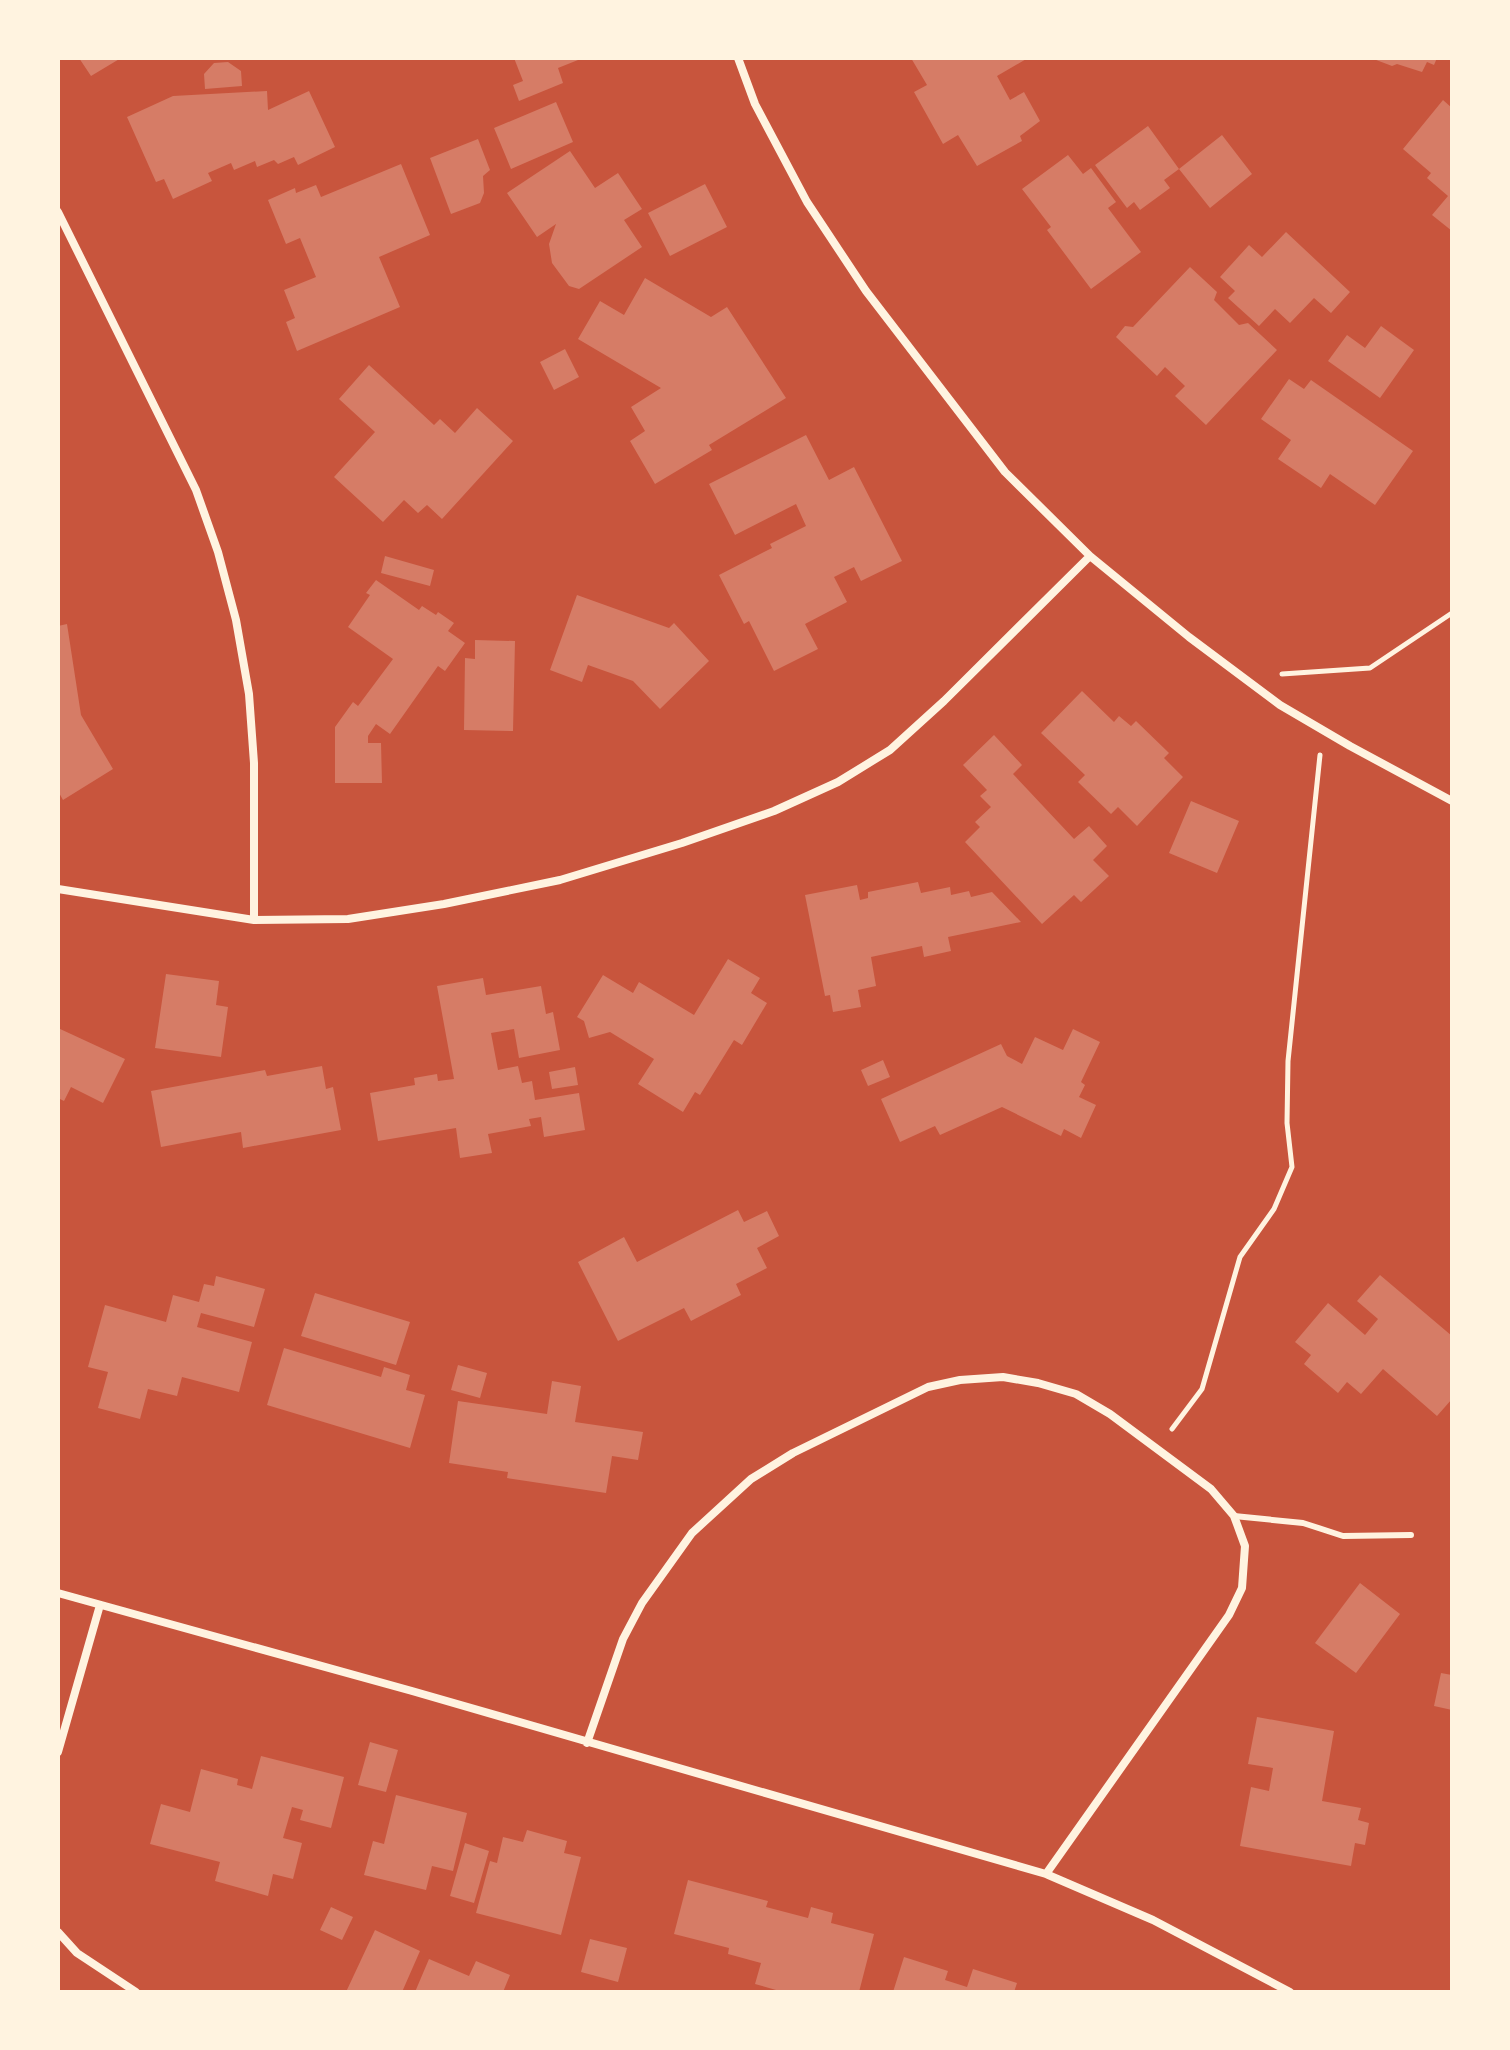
<svg xmlns="http://www.w3.org/2000/svg" width="1510" height="2050" font-family="'Work Sans',sans-serif">
	<style>
		.building { fill: #d67c66 }
		.lines { fill: none; stroke-linecap: round; stroke-linejoin: round }
		.path { stroke: #fff3e0; stroke-width: 5 }
		.service { stroke: #fff3e0; stroke-width: 6 }
		.minor { stroke: #fff3e0; stroke-width: 8 }
	</style>
	<rect width="100%" height="100%" fill="#c8553d"/>
	<path class="building" d="M79,58H121L91,76Z
		M514,58H583L558,68L563,83L519,101L513,85L523,81Z
		M911,58H1028L997,76L1010,100L1024,92L1040,121L1020,136L1022,141L977,166L958,135L943,144L914,92L927,85Z
		M1371,58H1437L1434,65L1427,62L1422,72L1397,64L1392,66Z
		M228,62L241,71L242,86L205,89L204,74L214,63Z
		M267,91L268,110L309,91L335,147L298,165L294,157L278,164L274,160L257,167L255,161L234,170L231,163L208,173L212,181L173,199L164,179L156,182L127,117L173,96Z
		M1443,100L1452,108V231L1432,215L1448,196L1427,178L1431,173L1403,149Z
		M556,102L573,142L511,169L494,128Z
		M1148,126L1179,169L1164,180L1170,188L1140,210L1134,202L1127,208L1095,165Z
		M1222,135L1252,174L1210,208L1179,169Z
		M478,139L490,170L483,176L484,193L480,203L451,214L430,158Z
		M570,151L595,188L618,173L642,209L624,220L642,247L579,289L569,286L552,263L549,244L556,224L537,237L507,193Z
		M1068,155L1083,174L1091,168L1116,202L1108,208L1141,252L1091,289L1047,230L1051,227L1022,189Z
		M401,164L430,235L379,257L400,307L297,351L286,322L295,318L284,290L316,277L300,238L286,244L268,200L295,188L296,193L316,185L321,197Z
		M705,184L727,227L670,256L648,213Z
		M1286,232L1350,292L1331,313L1314,298L1290,323L1275,309L1259,326L1228,298L1235,291L1220,277L1249,245L1262,257Z
		M1190,267L1217,292L1214,300L1239,325L1248,323L1277,350L1206,425L1175,396L1185,386L1165,367L1157,376L1116,337L1125,326L1133,327Z
		M645,278L711,317L727,307L786,398L709,445L712,450L655,484L630,441L645,431L631,407L661,388L578,339L600,301L624,315Z
		M1381,326L1414,350L1380,398L1328,361L1347,335L1365,348Z
		M565,349L579,377L554,390L540,362Z
		M369,365L434,425L440,419L455,433L477,408L513,441L442,519L427,505L418,513L404,500L383,522L334,477L375,432L339,399Z
		M1289,379L1304,389L1311,380L1413,451L1375,505L1330,474L1321,488L1278,459L1291,440L1261,419Z
		M806,435L829,480L854,467L902,561L861,581L854,567L834,577L847,602L805,624L818,649L774,671L749,621L744,624L719,575L772,548L770,544L806,526L796,504L735,535L709,484Z
		M385,556L434,570L430,586L381,573Z
		M376,580L419,610L422,606L436,615L438,612L454,623L448,631L465,643L445,671L438,666L390,734L376,724L368,736V743H381L382,783H335V727L353,702L358,706L393,659L348,627L370,595L366,593Z
		M577,595L669,628L674,623L709,661L660,709L633,681L588,665L582,682L550,670Z
		M67,624L81,715L113,769L63,800L58,791V626Z
		M475,640L515,641L513,731L464,730L465,658L475,659Z
		M1082,691L1114,722L1119,716L1131,726L1136,721L1169,753L1164,758L1183,777L1137,826L1118,807L1111,814L1078,782L1085,775L1041,733Z
		M994,735L1022,765L1013,774L1074,839L1089,826L1107,846L1093,860L1109,876L1081,902L1074,895L1042,924L965,842L980,827L975,822L991,807L980,796L987,790L963,765Z
		M1191,801L1239,821L1217,873L1169,853Z
		M918,882L921,893L950,887L951,895L969,891L971,897L992,892L1021,922L948,937L951,951L924,957L922,946L871,957L876,986L858,990L861,1007L833,1012L830,995L825,996L805,895L857,885L860,900L868,898V892Z
		M728,959L760,978L751,993L767,1003L742,1045L734,1040L700,1095L695,1092L683,1112L638,1084L654,1059L610,1032L589,1038L584,1021L577,1017L603,975L633,993L639,982L694,1015Z
		M166,974L219,981L216,1005L228,1007L221,1057L155,1048Z
		M483,978L486,995L541,986L546,1014L553,1012L560,1050L519,1058L514,1029L491,1033L498,1070L518,1066L522,1083L532,1081L535,1100L579,1093L585,1130L544,1137L541,1117L529,1119L531,1126L488,1134L492,1153L460,1158L456,1128L378,1141L370,1093L415,1085L414,1078L437,1074L438,1081L454,1079L437,986Z
		M58,1028L125,1059L103,1103L71,1087L64,1101L58,1098Z
		M1073,1029L1100,1042L1081,1082L1085,1085L1079,1097L1096,1105L1081,1138L1064,1129L1061,1136L1002,1107L940,1135L935,1126L900,1142L881,1099L1001,1044L1007,1056L1022,1064L1035,1037L1063,1050Z
		M883,1060L890,1077L868,1086L861,1070Z
		M322,1066L326,1089L333,1087L341,1130L243,1148L241,1132L161,1147L151,1091L265,1070L267,1076Z
		M575,1067L578,1085L552,1089L549,1072Z
		M738,1210L744,1222L767,1211L779,1236L757,1248L767,1268L736,1284L741,1295L691,1321L684,1308L618,1341L578,1262L624,1237L637,1262Z
		M1380,1275L1452,1336V1399L1437,1416L1383,1369L1361,1394L1347,1382L1338,1393L1304,1364L1311,1355L1295,1342L1328,1303L1365,1335L1378,1319L1357,1301Z
		M216,1276L265,1289L254,1327L201,1313L197,1327L252,1342L239,1392L182,1377L177,1396L148,1389L140,1419L98,1408L108,1372L88,1367L105,1305L166,1322L173,1295L199,1302L204,1284L214,1286Z
		M315,1293L410,1322L396,1365L301,1336Z
		M284,1348L381,1377L384,1367L410,1375L406,1390L425,1395L410,1448L267,1405Z
		M458,1365L487,1373L480,1398L451,1390Z
		M552,1381L581,1386L575,1422L643,1432L638,1460L612,1456L606,1493L507,1478L508,1472L449,1463L458,1401L547,1414Z
		M1360,1583L1400,1614L1356,1673L1315,1643Z
		M1441,1673L1452,1675V1710L1434,1706Z
		M1257,1717L1334,1731L1322,1801L1361,1808L1358,1820L1369,1823L1365,1845L1355,1843L1351,1866L1240,1846L1251,1787L1269,1791L1273,1768L1248,1764Z
		M370,1742L398,1750L386,1792L358,1785Z
		M261,1756L344,1777L331,1828L300,1820L303,1810L292,1807L283,1838L302,1843L293,1879L273,1874L268,1896L215,1881L220,1862L150,1844L161,1804L190,1812L201,1769L238,1779L237,1785L252,1789Z
		M396,1795L467,1813L453,1871L432,1866L426,1890L364,1875L373,1841L384,1844Z
		M527,1830L567,1841L564,1853L581,1857L561,1935L476,1913L490,1861L497,1863L503,1837L523,1842Z
		M465,1843L489,1851L474,1903L450,1896Z
		M688,1880L768,1901L766,1907L808,1918L811,1907L833,1913L831,1923L874,1934L859,1992H783L755,1984L761,1963L728,1954L729,1948L674,1934Z
		M331,1907L353,1917L342,1940L320,1930Z
		M375,1930L420,1951L402,1992H346Z
		M590,1939L627,1948L618,1982L581,1972Z
		M904,1957L948,1971L945,1980L967,1987L973,1969L1017,1983L1014,1992H893Z
		M429,1959L469,1976L476,1961L510,1975L503,1992H415Z"/>
	<g class="lines">
		<path class="path" d="M1282,674L1370,668L1452,613
			M1172,1429L1202,1389L1240,1257L1274,1209L1292,1167L1287,1123L1288,1061L1320,755"/>
		<path class="service" d="M1234,1516L1303,1523L1343,1536L1411,1535"/>
		<path class="minor" d="M738,58L755,104L807,202L866,291L1005,472L1090,556L1189,637L1280,705L1350,746L1452,801
			M58,212L196,490L218,552L236,620L249,694L254,763V920
			M58,889L254,920L348,919L444,904L560,880L682,843L774,811L838,782L890,750L944,701L1090,556
			M58,1593L412,1691L1046,1874L1153,1920L1290,1992
			M587,1743L623,1639L642,1603L692,1533L751,1479L793,1453L928,1387L960,1380L1003,1377L1038,1383L1076,1394L1110,1414L1211,1489L1234,1516L1245,1546L1242,1588L1229,1615L1046,1874
			M58,1752L100,1605
			M58,1932L77,1953L136,1992"/>
	</g>
	<rect width="1510" height="2050" fill="none" stroke="#fff3e0" stroke-width="120"/>
</svg>
